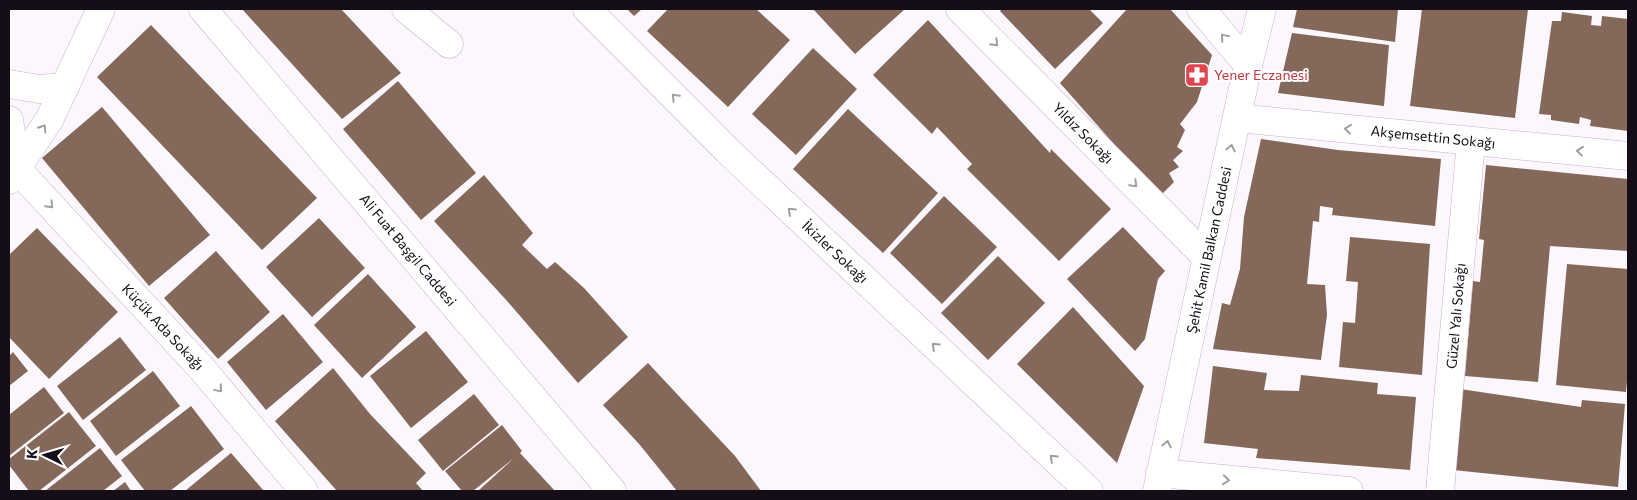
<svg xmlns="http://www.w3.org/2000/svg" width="1637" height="500" font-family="Commissioner,sans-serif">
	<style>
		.building { fill: #84685a }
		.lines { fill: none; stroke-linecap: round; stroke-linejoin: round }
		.minor-casing { stroke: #c6afcb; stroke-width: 29 }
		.major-casing { stroke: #c6afcb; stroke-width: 29 }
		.minor { stroke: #fff; stroke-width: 28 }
		.major { stroke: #fff; stroke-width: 28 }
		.oneway { stroke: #a19ea2 }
		.labels { text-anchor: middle; stroke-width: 4; stroke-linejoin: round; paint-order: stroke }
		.health-label { font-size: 14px; fill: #be3a42; stroke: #fff; text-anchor: start }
		.street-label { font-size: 14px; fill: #150d17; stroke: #fff }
	</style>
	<rect width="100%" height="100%" fill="#fcf7fd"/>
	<path class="building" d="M242,9H341L401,73L342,119Z
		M627,9H642L634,16Z
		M668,9H756L790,40L728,107L647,31Z
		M813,9H905L855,54Z
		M1002,9H1089L1103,23L1055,69L1000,11Z
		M1127,9H1170L1212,55L1197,102L1180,124L1185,130L1177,147L1183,151L1173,160L1179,167L1169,173L1174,182L1160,196L1060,83Z
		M1297,9H1398L1395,42L1293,27Z
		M1422,9H1528L1515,118L1410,106Z
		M1562,12L1592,16L1591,25L1601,26L1602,16L1628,19V131L1590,126L1591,120L1580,117L1579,124L1551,120V115L1539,114L1552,21H1561Z
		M928,20L1050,153L1051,149L1111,209L1059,261L967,169L972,164L937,127L932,134L873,75Z
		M151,25L317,198L262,250L97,77Z
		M1292,33L1389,45L1384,106L1278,93Z
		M813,48L857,89L796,155L752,114Z
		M398,81L476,173L421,220L343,129Z
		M102,107L210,235L149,286L42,158Z
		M848,109L938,193L883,253L793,169Z
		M1261,139L1338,150L1441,159L1435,226L1332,215L1333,208L1320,206L1319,222L1313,221L1307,284L1325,285L1327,315L1321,360L1213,349L1222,303L1230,305L1240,269L1244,217Z
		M1486,165L1628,179V251L1550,246L1538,382L1465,376L1473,281L1480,282L1484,240L1479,239Z
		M484,175L533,233L522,245L547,269L555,262L584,288L628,337L578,383L508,302L434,221Z
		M944,196L997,247L942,304L890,253Z
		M319,218L365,268L312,317L266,267Z
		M1123,227L1165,271L1158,279L1145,339L1135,351L1067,279Z
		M37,228L118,312L49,379L9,337V255Z
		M1350,237L1430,244L1422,375L1339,367L1343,322L1355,323L1358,282L1346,281Z
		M216,251L270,312L218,359L164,298Z
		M998,256L1045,303L988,360L941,313Z
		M1567,264L1628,269V371L1626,392L1556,385Z
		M368,274L416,327L362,378L314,325Z
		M1073,307L1144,386L1117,463L1017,364Z
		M283,314L323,362L266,410L227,362Z
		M426,331L468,382L411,428L370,376Z
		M120,337L146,370L83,420L57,386Z
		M13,352L28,371L9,386V356Z
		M648,363L735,456L761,491H677L640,445L603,405Z
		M1213,366L1267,373L1264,390L1299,391L1301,375L1378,383L1377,394L1416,397L1410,470L1256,458L1258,449L1204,443Z
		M333,368L370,414L426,473L416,483L423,491H337L275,421Z
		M153,371L180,406L116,456L90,421Z
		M44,387L64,413L9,456V415Z
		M1460,389L1581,407L1582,400L1625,404L1618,487L1453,470Z
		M474,394L499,425L443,471L418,440Z
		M191,406L224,449L170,491H145L121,460Z
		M69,412L96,446L39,491H29L9,465V459Z
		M502,425L522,451L520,453L555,491H478L514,458L473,491H462L445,471Z
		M100,448L122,476L103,491H45Z
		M231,453L264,491H185Z
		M125,482L131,491H113Z"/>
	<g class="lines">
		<defs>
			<path id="minor" d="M406,9L449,44
				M587,9L728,151L1089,491
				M960,9L1206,257
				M1201,9L1248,65
				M1237,118L1628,156
				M17,169L203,370L304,491
				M1160,473L1349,491
				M1440,491L1471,141"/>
			<path id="major" d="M203,9L612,491
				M9,84L39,89L65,87
				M9,120L17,169
				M9,180L49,120L101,9
				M1157,491L1248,65L1262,9"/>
		</defs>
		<use href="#minor" class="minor-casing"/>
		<use href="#major" class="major-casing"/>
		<use href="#minor" class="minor"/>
		<use href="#major" class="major"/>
	</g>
	<defs><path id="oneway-chevron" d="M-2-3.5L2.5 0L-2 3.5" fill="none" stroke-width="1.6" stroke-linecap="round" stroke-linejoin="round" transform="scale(1.25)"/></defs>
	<g class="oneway">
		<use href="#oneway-chevron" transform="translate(1224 37) rotate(-130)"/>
		<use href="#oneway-chevron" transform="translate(995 43) rotate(45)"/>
		<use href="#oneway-chevron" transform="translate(675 97) rotate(-135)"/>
		<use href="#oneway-chevron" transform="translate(43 128) rotate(-57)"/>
		<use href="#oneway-chevron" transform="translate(1348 129) rotate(-174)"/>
		<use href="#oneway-chevron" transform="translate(1231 148) rotate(-77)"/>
		<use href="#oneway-chevron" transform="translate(1580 151) rotate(-174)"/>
		<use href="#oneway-chevron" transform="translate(1134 184) rotate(45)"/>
		<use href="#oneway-chevron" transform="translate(50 205) rotate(47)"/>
		<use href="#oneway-chevron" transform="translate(791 211) rotate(-137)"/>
		<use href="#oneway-chevron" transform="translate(935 346) rotate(-137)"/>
		<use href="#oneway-chevron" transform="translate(219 389) rotate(50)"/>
		<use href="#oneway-chevron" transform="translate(1167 444) rotate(-77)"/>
		<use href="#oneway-chevron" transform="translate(1053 458) rotate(-137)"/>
		<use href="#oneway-chevron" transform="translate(1226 480) rotate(5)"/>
	</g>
	<defs>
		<symbol id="pharmacy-square" viewBox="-11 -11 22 22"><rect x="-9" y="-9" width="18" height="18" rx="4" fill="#e0444e" stroke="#fff"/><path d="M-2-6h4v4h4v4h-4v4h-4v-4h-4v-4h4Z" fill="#fff"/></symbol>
	</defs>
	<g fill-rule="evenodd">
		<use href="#pharmacy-square" x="1183" y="61" width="28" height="28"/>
	</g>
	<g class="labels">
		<g class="health-label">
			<text x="1214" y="80">Yener Eczanesi</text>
		</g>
		<g class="street-label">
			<text transform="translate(1083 133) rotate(45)" y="5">Yıldız Sokağı</text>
			<text transform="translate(1433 137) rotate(6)" y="5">Akşemsettin Sokağı</text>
			<text transform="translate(408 250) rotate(50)" y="5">Ali Fuat Başgil Caddesi</text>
			<text transform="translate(1209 250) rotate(-78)" y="5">Şehit Kamil Balkan Caddesi</text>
			<text transform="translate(835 252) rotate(43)" y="5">İkizler Sokağı</text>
			<text transform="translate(1456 316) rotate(-85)" y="5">Güzel Yalı Sokağı</text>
			<text transform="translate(163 327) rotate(47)" y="5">Küçük Ada Sokağı</text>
		</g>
	</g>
	<rect width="1637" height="500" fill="none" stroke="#150d17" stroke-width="20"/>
	<g transform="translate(45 455) rotate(275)" stroke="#ffffff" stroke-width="4" paint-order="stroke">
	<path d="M0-4L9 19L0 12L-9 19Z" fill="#150d17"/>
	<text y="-8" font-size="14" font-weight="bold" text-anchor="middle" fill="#150d17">K</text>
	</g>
</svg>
